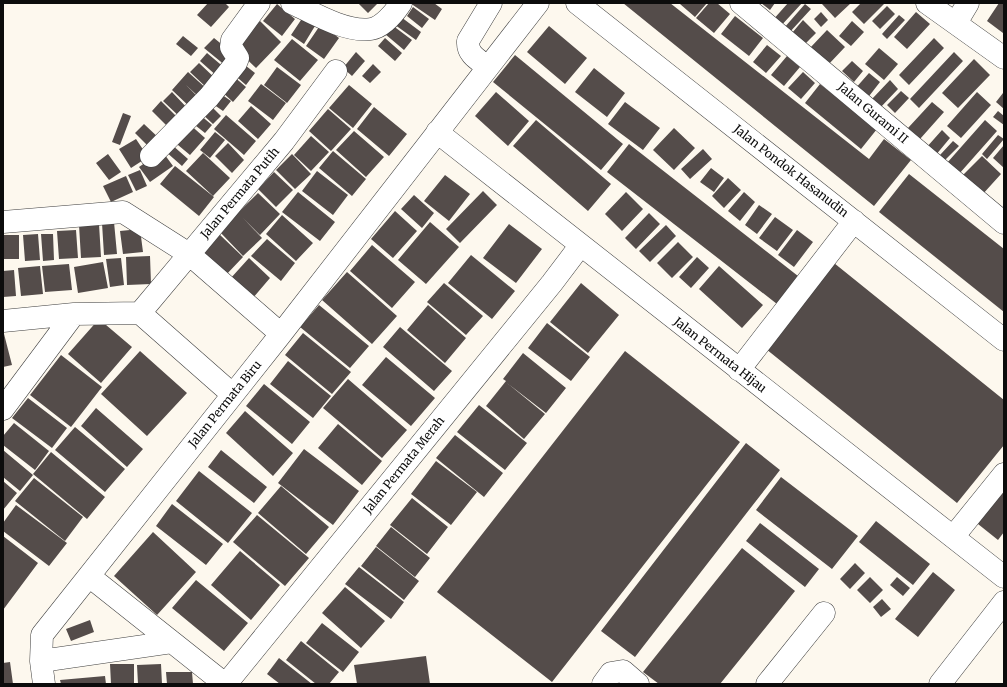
<svg xmlns="http://www.w3.org/2000/svg" width="1007" height="687" font-family="Merriweather,serif">
	<style>
		.building { fill: #544c4a }
		.lines { fill: none; stroke-linecap: round; stroke-linejoin: round }
		.minor-casing { stroke: #3f3f3f; stroke-width: 23 }
		.minor { stroke: #fff; stroke-width: 22 }
		.labels { text-anchor: middle; stroke-width: 4; stroke-linejoin: round; paint-order: stroke }
		.street-label { font-size: 12px; fill: #0c0c0c; stroke: #fff }
	</style>
	<rect width="100%" height="100%" fill="#fdf8ee"/>
	<path class="building" d="M208,3H225L229,7L211,27L197,15Z
		M358,3H378L368,13Z
		M410,3H434L442,9L435,20Z
		M623,3H670L869,159L884,139L911,160L874,206Z
		M682,3H707L695,17L680,4Z
		M709,3H717L730,14L714,33L696,18Z
		M761,3H775L770,10Z
		M788,3H802L779,28L772,21Z
		M824,3H851L835,18L822,4Z
		M861,3H885L864,24L852,12Z
		M999,3H1004L1003,33L987,21Z
		M277,4L295,19L282,36L263,21Z
		M805,4L811,9L789,33L784,28Z
		M887,6L895,14L880,29L872,21Z
		M413,7L429,19L422,28L407,16Z
		M821,12L828,20L821,27L814,19Z
		M916,12L930,24L907,49L894,37Z
		M397,14L421,32L416,40L391,22Z
		M899,15L905,20L887,39L882,34Z
		M735,16L763,38L749,56L721,34Z
		M303,17L315,26L304,44L291,35Z
		M803,20L816,33L804,45L792,33Z
		M260,21L281,42L256,68L234,47Z
		M852,21L864,32L851,46L839,36Z
		M321,24L339,38L324,59L306,46Z
		M392,25L412,40L404,50L385,34Z
		M549,26L587,58L565,84L527,52Z
		M827,30L845,47L828,65L810,48Z
		M183,36L198,48L191,56L176,44Z
		M214,38L235,55L226,66L204,48Z
		M385,38L402,53L395,61L378,46Z
		M934,38L944,48L909,85L899,75Z
		M292,39L318,60L300,81L274,60Z
		M767,45L781,56L766,73L753,62Z
		M879,48L898,64L884,80L865,64Z
		M356,52L365,61L352,76L343,68Z
		M954,52L963,61L919,108L910,99Z
		M207,53L226,69L218,77L200,61Z
		M515,55L623,144L601,170L493,82Z
		M787,56L800,67L784,86L771,75Z
		M974,59L990,75L958,108L942,93Z
		M852,61L863,71L854,82L842,71Z
		M241,62L255,73L246,85L232,73Z
		M199,63L217,80L208,89L190,72Z
		M373,64L381,72L370,83L362,76Z
		M277,67L301,85L287,103L264,85Z
		M594,68L625,93L607,117L575,92Z
		M188,72L208,90L200,98L186,85L200,99L192,109L172,90Z
		M803,72L815,83L801,99L788,88Z
		M869,73L880,82L866,100L854,90Z
		M232,75L246,87L233,102L220,90Z
		M890,80L898,89L880,108L872,99Z
		M261,84L286,103L273,120L248,101Z
		M820,84L877,129L861,149L805,103Z
		M349,85L372,104L353,128L329,108Z
		M901,91L909,98L895,113L887,105Z
		M172,92L190,111L182,119L163,101Z
		M218,92L231,101L223,111L210,102Z
		M496,92L529,121L508,146L475,116Z
		M977,92L991,105L961,138L947,126Z
		M1003,93L1004,94V109L996,102Z
		M161,101L182,122L172,131L152,111Z
		M625,102L660,128L643,150L608,124Z
		M932,102L944,112L920,139L908,128Z
		M208,103L221,116L213,124L200,112Z
		M251,106L271,124L258,139L238,121Z
		M374,107L407,134L389,156L357,129Z
		M328,109L351,129L331,151L309,131Z
		M998,111L1004,116V125L993,117Z
		M123,113L131,116L120,145L112,142Z
		M199,114L212,125L205,133L191,122Z
		M226,115L256,141L244,155L214,129Z
		M536,120L611,184L588,211L513,146Z
		M985,120L997,131L959,174L947,163Z
		M187,122L205,138L190,155L172,140Z
		M144,124L161,140L152,150L135,133Z
		M674,128L695,148L674,170L653,150Z
		M942,130L950,138L935,156L926,148Z
		M354,131L384,157L366,177L336,150Z
		M215,132L225,140L210,158L200,150Z
		M998,135L1004,139L987,159L982,154Z
		M311,136L329,152L311,171L294,155Z
		M136,139L148,157L131,168L119,149Z
		M953,141L959,146L945,160L940,155Z
		M228,143L244,160L232,173L215,156Z
		M171,144L188,159L182,166L165,151Z
		M629,144L798,276L777,304L607,172Z
		M1004,145V168L993,158Z
		M703,149L712,159L690,179L681,169Z
		M162,151L173,166L150,182L139,167Z
		M333,151L366,179L352,196L319,168Z
		M203,153L230,178L213,196L186,171Z
		M108,154L121,172L109,180L96,163Z
		M292,154L311,174L295,189L276,170Z
		M982,156L1001,174L982,195L962,176Z
		M175,166L214,197L199,216L160,184Z
		M711,168L724,178L714,192L700,182Z
		M140,170L147,186L136,191L128,175Z
		M317,171L348,195L333,215L302,191Z
		M274,172L293,190L276,207L258,189Z
		M909,174L1004,249V312L879,212Z
		M445,175L470,194L449,221L424,201Z
		M126,176L133,192L111,202L103,186Z
		M728,178L741,190L724,208L712,196Z
		M483,191L497,205L460,243L446,229Z
		M298,192L335,222L320,241L282,212Z
		M626,192L643,209L622,231L605,214Z
		M744,192L755,202L740,221L728,211Z
		M258,193L280,214L260,235L243,218L262,238L243,256L219,231Z
		M414,195L434,213L422,228L401,209Z
		M759,205L772,214L757,234L745,225Z
		M395,211L417,231L393,258L371,239Z
		M649,213L660,224L636,249L625,238Z
		M282,215L313,243L296,261L266,234Z
		M775,217L793,230L777,251L759,238Z
		M114,222L117,254L104,255L102,223Z
		M430,222L459,247L426,284L398,260Z
		M99,224L101,257L81,258L79,225Z
		M509,224L542,249L516,283L483,258Z
		M666,225L676,236L650,262L639,251Z
		M140,229L143,252L123,254L120,231Z
		M76,230L78,258L59,259L57,231Z
		M797,230L813,242L794,267L778,255Z
		M218,233L243,257L225,276L200,252Z
		M38,234L40,260L25,261L23,235Z
		M41,234H53L54,260L43,261Z
		M3,235H19V259H3Z
		M267,239L295,263L281,281L251,256Z
		M678,242L693,257L672,278L657,263Z
		M372,245L415,282L392,308L350,271Z
		M471,255L515,291L492,319L448,283Z
		M150,256L151,284L127,285L126,257Z
		M697,257L709,268L691,288L679,277Z
		M121,258L124,285L110,287L106,259Z
		M249,258L270,278L252,299L230,279Z
		M103,262L108,288L78,293L74,267Z
		M834,263L1004,400V445L957,503L766,349Z
		M69,264L72,290L45,292L42,266Z
		M40,266L43,294L21,296L18,268Z
		M719,266L763,305L742,328L699,289Z
		M14,270L16,296L3,297V271Z
		M347,272L397,316L372,344L322,300Z
		M444,283L483,316L466,335L427,302Z
		M581,283L619,315L588,353L550,322Z
		M319,305L369,346L350,368L300,327Z
		M428,305L466,338L445,363L407,330Z
		M99,319L132,347L101,383L68,354Z
		M547,323L590,357L571,381L528,348Z
		M400,327L452,371L434,391L383,347Z
		M3,330L12,365L3,367Z
		M303,333L351,372L332,394L285,355Z
		M140,351L187,393L147,436L101,394Z
		M625,351L740,442L552,682L437,592Z
		M523,353L566,388L546,413L507,383L545,414L524,439L486,406L506,381L503,379Z
		M61,355L102,387L71,427L30,395Z
		M386,357L435,398L411,426L362,385Z
		M288,361L331,396L313,418L270,384Z
		M348,379L407,430L382,458L323,408Z
		M264,384L310,422L292,444L246,406Z
		M28,398L67,428L52,448L12,418Z
		M479,405L527,443L505,470L457,432Z
		M96,408L143,449L127,467L81,426Z
		M245,411L293,453L273,476L226,433Z
		M14,423L49,451L35,470L3,445V436Z
		M338,424L382,461L362,485L318,448Z
		M75,427L125,469L105,492L55,450Z
		M455,435L503,473L484,497L436,458Z
		M746,443L780,470L635,657L601,631Z
		M304,449L359,491L333,525L278,483Z
		M3,450L33,475L20,491L3,477Z
		M221,450L267,487L254,503L208,467Z
		M51,452L105,497L87,519L33,474Z
		M436,461L477,492L451,525L411,494Z
		M199,471L252,513L228,543L176,501Z
		M781,477L858,536L832,569L756,510Z
		M34,478L83,517L65,541L15,501Z
		M3,481L17,493L3,510Z
		M1004,481V532L998,540L973,520Z
		M281,486L329,527L306,554L258,513Z
		M412,498L448,527L427,554L390,525Z
		M172,504L223,544L206,565L156,526Z
		M16,505L67,543L49,566L3,531V523Z
		M257,515L309,558L285,586L233,542Z
		M876,521L930,564L913,585L859,542Z
		M760,523L819,569L805,587L746,541Z
		M391,527L430,558L415,577L376,546Z
		M153,532L196,572L157,615L114,576Z
		M3,536L38,563L3,610Z
		M376,547L419,581L404,600L361,566Z
		M742,548L795,591L720,684H659L643,672Z
		M240,551L280,585L251,620L211,585Z
		M855,563L865,573L850,589L840,579Z
		M359,567L404,602L391,619L345,584Z
		M933,572L955,590L918,637L895,619Z
		M870,577L883,590L870,603L857,590Z
		M897,577L910,588L903,596L890,585Z
		M196,580L248,623L224,651L172,608Z
		M345,587L385,621L361,648L322,613Z
		M882,599L891,609L881,617L873,607Z
		M90,620L94,632L71,641L66,629Z
		M322,623L359,652L343,672L306,643Z
		M301,641L339,672L329,684H316L286,660Z
		M426,656L430,684H357L354,665Z
		M279,658L312,684H280L267,674Z
		M10,662L13,684H3V663Z
		M110,664H134V684H111Z
		M161,664L162,684H138L137,665Z
		M166,672H192L193,684H167Z
		M105,676L106,684H61L60,680Z"/>
	<g class="lines">
		<defs>
			<path id="minor" d="M292,3C313,13 347,33 371,29C383,27 395,12 401,3
				M577,3L1004,340
				M741,3L1004,223
				M927,3L1004,58
				M956,23L968,3
				M488,67C479,60 467,55 468,41L491,3
				M437,132L1004,577
				M151,156L209,97L236,63L238,58L231,47L232,40L259,3
				M3,222L123,212L189,254L281,334
				M140,313L284,141L336,71
				M3,321L74,314
				M739,370L854,221
				M3,409L74,314L140,313L232,394
				M953,537L1004,474
				M89,576L225,684
				M41,661L172,642
				M44,684L41,661L42,635L281,334L538,3
				M226,684L552,283L580,246
				M603,684L611,673L623,671L638,684
				M767,684L824,613
				M940,684L1004,602"/>
		</defs>
		<use href="#minor" class="minor-casing"/>
		<use href="#minor" class="minor"/>
	</g>
	<g class="labels">
		<g class="street-label">
			<text transform="translate(873 113) rotate(40)" y="4">Jalan Gurami II</text>
			<text transform="translate(791 171) rotate(38)" y="4">Jalan Pondok Hasanudin</text>
			<text transform="translate(240 193) rotate(-50)" y="4">Jalan Permata Putih</text>
			<text transform="translate(720 355) rotate(38)" y="4">Jalan Permata Hijau</text>
			<text transform="translate(225 404) rotate(-51)" y="4">Jalan Permata Biru</text>
			<text transform="translate(404 465) rotate(-51)" y="4">Jalan Permata Merah</text>
		</g>
	</g>
	<rect width="1007" height="687" fill="none" stroke="#0c0c0c" stroke-width="8"/>
</svg>
